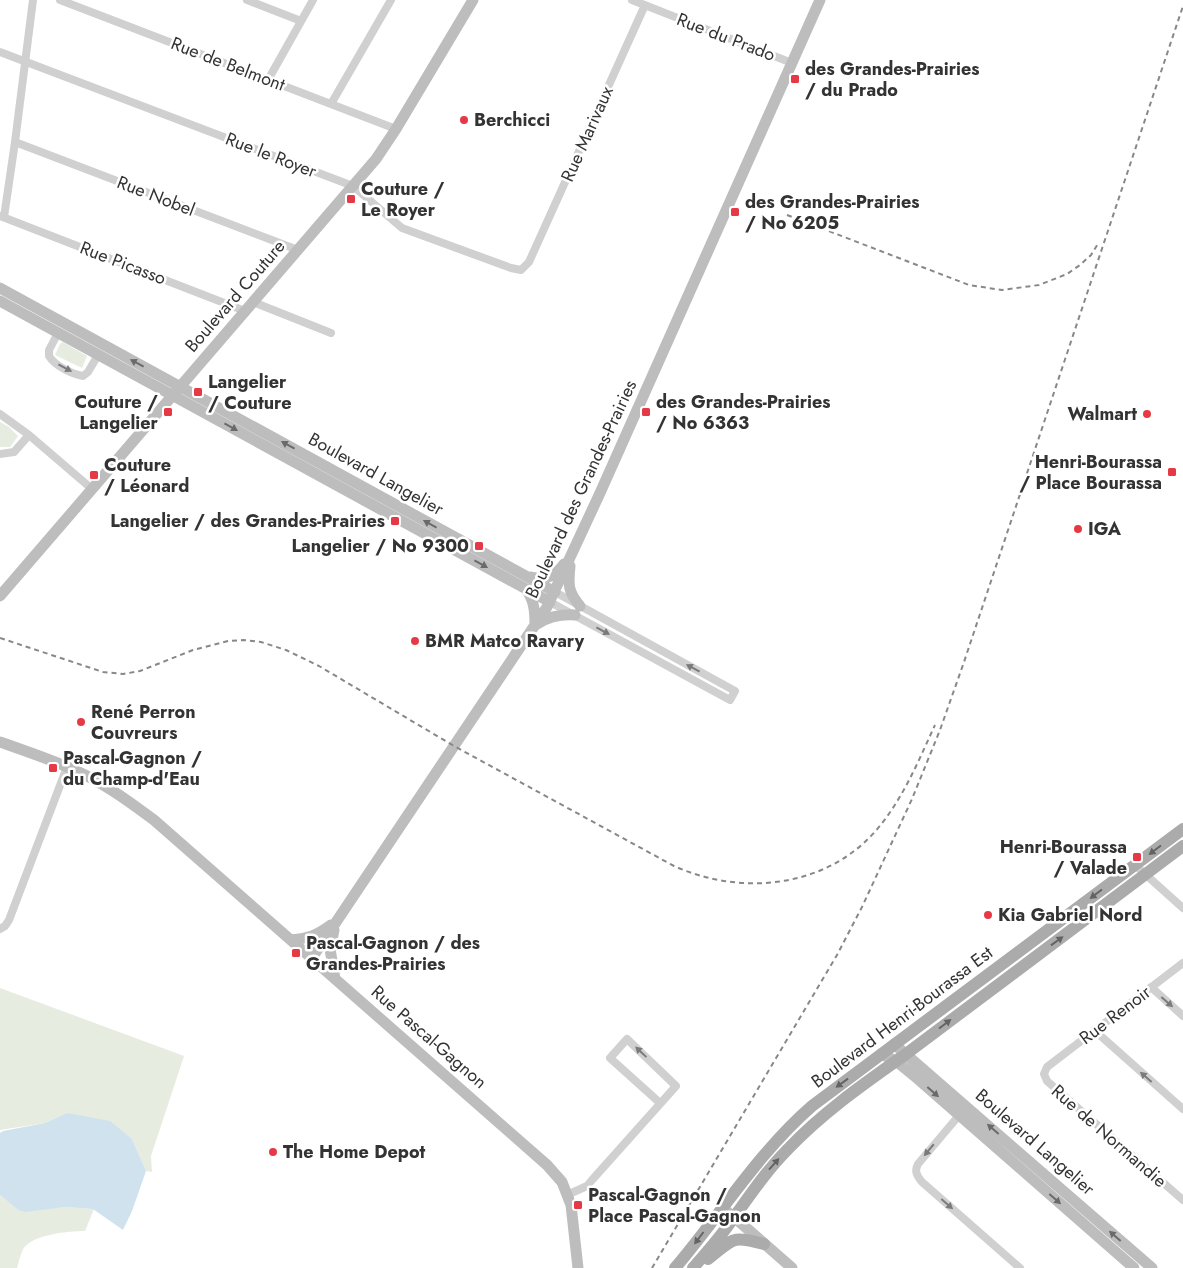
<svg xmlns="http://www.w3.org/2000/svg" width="1183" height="1268" font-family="Jost,sans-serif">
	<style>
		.green { fill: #e6ecdf }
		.water { fill: #cfe2ee }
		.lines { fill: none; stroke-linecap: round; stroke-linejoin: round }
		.street { stroke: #d0d0d0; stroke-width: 8 }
		.secondary { stroke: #bdbdbd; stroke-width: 11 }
		.primary { stroke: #ababab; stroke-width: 12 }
		.rail { stroke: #888; stroke-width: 2; stroke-dasharray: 5 4; stroke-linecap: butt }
		.oneway { fill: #6a6a6a }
		.oneway2 { fill: #7a7a7a }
		.oneway3 { fill: #636363 }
		.poi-dot { fill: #e63946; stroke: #fff; stroke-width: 2 }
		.labels { text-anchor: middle; stroke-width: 5; stroke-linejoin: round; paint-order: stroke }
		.street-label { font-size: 18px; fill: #333; stroke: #fff }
		.poi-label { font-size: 18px; font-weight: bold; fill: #333; stroke: #fff; text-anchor: start }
	</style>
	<rect width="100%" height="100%" fill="#fff"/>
	<path class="green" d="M63,342L87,356L82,368L55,355L60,344Z
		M0,422L9,427L18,436L10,447H0Z
		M0,988L184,1056L151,1156L152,1172L146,1171L132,1139L67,1113L45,1123L0,1130Z
		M0,1195L18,1210L65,1207L94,1209L85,1231C69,1231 33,1234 23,1249C20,1255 19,1262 17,1268H0Z"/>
	<path class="water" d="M67,1113L110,1121L132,1139L146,1171L132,1211L123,1230L93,1209L65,1207L25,1212L18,1210L0,1195V1133L3,1131L45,1123Z"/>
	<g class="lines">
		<path class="street" d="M60,0L396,129
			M247,0L301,21
			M632,0L792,63
			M0,52L353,186L402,228L511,268L521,270L529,262L645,5
			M268,80L313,0
			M331,104L391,0
			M15,142L298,250
			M0,216L245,311
			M4,217L15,142L33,0
			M253,302L331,333
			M58,333L49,350V356C55,366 72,374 83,376L88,372L98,355
			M0,414L29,435L92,489
			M0,454L14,452L29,435
			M550,602L730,700L735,691L555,592
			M1135,865L1183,908
			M0,929L5,926L9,920L67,767
			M1183,963L1047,1067L1044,1074L1047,1081L1183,1200
			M1151,987L1183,1016
			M1094,1030L1183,1109
			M961,1113L918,1164C914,1171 917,1176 922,1182L1020,1268
			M567,1195L587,1186L592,1180L676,1086L627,1039L610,1058L660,1103"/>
		<path class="secondary" d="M0,288L555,592
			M0,301L550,602
			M570,566C568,585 568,592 580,606
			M531,577C546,581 555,576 564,564
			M526,589C534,600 535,611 535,625
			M0,596L376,159L396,129L473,0
			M537,624C548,617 561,614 575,615
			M0,742C28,752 56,761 83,774C108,786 131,803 154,820L547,1165L562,1182L571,1205L578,1268
			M334,930L330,949L335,979
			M291,940C309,938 316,936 331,925
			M312,958L547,607L600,493L820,0
			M894,1044L1152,1268
			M881,1054L896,1061L918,1079L1134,1268
			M722,1208L734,1217L792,1268"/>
		<path class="primary" d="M708,1259C734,1239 730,1235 764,1244
			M675,1268C721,1214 758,1153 812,1106L1183,829
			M693,1268C705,1254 717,1241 727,1227C747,1200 764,1173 788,1149C823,1112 865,1083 906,1054L1183,846"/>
		<path class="rail" d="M787,215L969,285L1002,290L1039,285L1067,274L1080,265L1091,255L1099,242
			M0,638L103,672L123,674L140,671L193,650L228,641L243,640L261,642L286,650L319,666L454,746L674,866C738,895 819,889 870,837C900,806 917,764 935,725
			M652,1268L837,955L862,907L912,799L940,730L964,662L1183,6"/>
	</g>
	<defs><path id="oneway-solid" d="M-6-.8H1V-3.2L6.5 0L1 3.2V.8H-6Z" transform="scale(1.25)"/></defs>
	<g class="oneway">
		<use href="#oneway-solid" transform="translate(137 363) rotate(-152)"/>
		<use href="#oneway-solid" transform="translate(231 427) rotate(29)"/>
		<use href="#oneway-solid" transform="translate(288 445) rotate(-151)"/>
		<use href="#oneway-solid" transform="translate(430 524) rotate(-151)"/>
		<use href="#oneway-solid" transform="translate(481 564) rotate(29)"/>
		<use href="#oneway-solid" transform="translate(933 1092) rotate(41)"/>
		<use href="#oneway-solid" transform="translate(993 1129) rotate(-139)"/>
		<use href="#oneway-solid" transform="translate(1055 1199) rotate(41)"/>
		<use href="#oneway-solid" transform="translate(1115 1236) rotate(-139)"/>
	</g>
	<g class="oneway2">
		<use href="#oneway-solid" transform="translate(65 368) rotate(28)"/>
		<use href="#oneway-solid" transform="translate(603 631) rotate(28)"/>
		<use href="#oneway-solid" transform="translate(693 668) rotate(-152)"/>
		<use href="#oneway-solid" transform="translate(1167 1002) rotate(41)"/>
		<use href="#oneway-solid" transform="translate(641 1052) rotate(-137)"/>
		<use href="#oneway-solid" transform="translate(1146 1077) rotate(-139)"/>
		<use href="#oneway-solid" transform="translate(929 1150) rotate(130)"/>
		<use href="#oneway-solid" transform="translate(947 1204) rotate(41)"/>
	</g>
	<g class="oneway3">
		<use href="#oneway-solid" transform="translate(1155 850) rotate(143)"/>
		<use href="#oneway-solid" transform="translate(1096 894) rotate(143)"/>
		<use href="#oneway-solid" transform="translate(1057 941) rotate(-36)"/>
		<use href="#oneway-solid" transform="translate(945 1024) rotate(-37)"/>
		<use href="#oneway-solid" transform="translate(842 1083) rotate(144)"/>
		<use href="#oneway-solid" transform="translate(774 1164) rotate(-48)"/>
		<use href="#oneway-solid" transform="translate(699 1238) rotate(127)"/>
	</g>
	<g class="poi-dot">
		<rect x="790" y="74" width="10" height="10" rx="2.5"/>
		<circle cx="464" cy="120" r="5"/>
		<rect x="346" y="194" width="10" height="10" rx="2.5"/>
		<rect x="730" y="207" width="10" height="10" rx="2.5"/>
		<rect x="193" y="387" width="10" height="10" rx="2.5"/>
		<rect x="163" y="407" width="10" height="10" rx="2.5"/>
		<rect x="641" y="407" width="10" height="10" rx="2.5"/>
		<circle cx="1147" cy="414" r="5"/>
		<rect x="1167" y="467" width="10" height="10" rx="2.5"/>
		<rect x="89" y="470" width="10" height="10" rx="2.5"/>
		<rect x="390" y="516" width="10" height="10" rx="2.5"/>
		<circle cx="1078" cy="529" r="5"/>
		<rect x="474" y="541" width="10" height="10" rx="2.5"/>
		<circle cx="415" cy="641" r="5"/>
		<circle cx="81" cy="722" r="5"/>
		<rect x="48" y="763" width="10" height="10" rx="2.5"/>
		<rect x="1132" y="852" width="10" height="10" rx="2.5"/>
		<circle cx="988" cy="915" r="5"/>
		<rect x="291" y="948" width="10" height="10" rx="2.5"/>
		<circle cx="273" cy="1152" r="5"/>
		<rect x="573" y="1200" width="10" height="10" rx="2.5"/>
	</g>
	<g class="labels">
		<g class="street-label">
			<text transform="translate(726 37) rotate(21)" y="6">Rue du Prado</text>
			<text transform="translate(228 64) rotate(21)" y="6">Rue de Belmont</text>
			<text transform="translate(587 134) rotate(-66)" y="6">Rue Marivaux</text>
			<text transform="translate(271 155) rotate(21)" y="6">Rue le Royer</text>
			<text transform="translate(156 196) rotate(21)" y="6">Rue Nobel</text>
			<text transform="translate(123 263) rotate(21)" y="6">Rue Picasso</text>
			<text transform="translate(235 296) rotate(-49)" y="6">Boulevard Couture</text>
			<text transform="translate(376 474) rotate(29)" y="6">Boulevard Langelier</text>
			<text transform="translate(581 489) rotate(-65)" y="6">Boulevard des Grandes-Prairies</text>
			<text transform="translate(1115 1015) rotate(-37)" y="6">Rue Renoir</text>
			<text transform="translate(902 1017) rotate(-37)" y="6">Boulevard Henri-Bourassa Est</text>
			<text transform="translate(429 1037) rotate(41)" y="6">Rue Pascal-Gagnon</text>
			<text transform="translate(1109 1136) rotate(41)" y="6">Rue de Normandie</text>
			<text transform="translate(1035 1142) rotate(41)" y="6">Boulevard Langelier</text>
		</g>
		<g class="poi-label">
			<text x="805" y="75">des Grandes-Prairies<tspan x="805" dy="21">/ du Prado</tspan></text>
			<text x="474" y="126">Berchicci</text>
			<text x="361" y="195">Couture /<tspan x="361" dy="21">Le Royer</tspan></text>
			<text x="745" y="208">des Grandes-Prairies<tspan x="745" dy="21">/ No 6205</tspan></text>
			<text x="208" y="388">Langelier<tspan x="208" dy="21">/ Couture</tspan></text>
			<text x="158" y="408" text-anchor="end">Couture /<tspan x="158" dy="21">Langelier</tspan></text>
			<text x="656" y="408">des Grandes-Prairies<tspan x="656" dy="21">/ No 6363</tspan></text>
			<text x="1137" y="420" text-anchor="end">Walmart</text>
			<text x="1162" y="468" text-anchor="end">Henri-Bourassa<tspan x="1162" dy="21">/ Place Bourassa</tspan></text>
			<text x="104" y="471">Couture<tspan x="104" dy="21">/ Léonard</tspan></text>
			<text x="385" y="527" text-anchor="end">Langelier / des Grandes-Prairies</text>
			<text x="1088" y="535">IGA</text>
			<text x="469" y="552" text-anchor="end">Langelier / No 9300</text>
			<text x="425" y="647">BMR Matco Ravary</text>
			<text x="91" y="718">René Perron<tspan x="91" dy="21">Couvreurs</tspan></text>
			<text x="63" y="764">Pascal-Gagnon /<tspan x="63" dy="21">du Champ-d'Eau</tspan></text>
			<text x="1127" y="853" text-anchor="end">Henri-Bourassa<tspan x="1127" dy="21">/ Valade</tspan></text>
			<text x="998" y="921">Kia Gabriel Nord</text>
			<text x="306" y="949">Pascal-Gagnon / des<tspan x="306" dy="21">Grandes-Prairies</tspan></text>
			<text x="283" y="1158">The Home Depot</text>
			<text x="588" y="1201">Pascal-Gagnon /<tspan x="588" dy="21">Place Pascal-Gagnon</tspan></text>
		</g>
	</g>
</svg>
